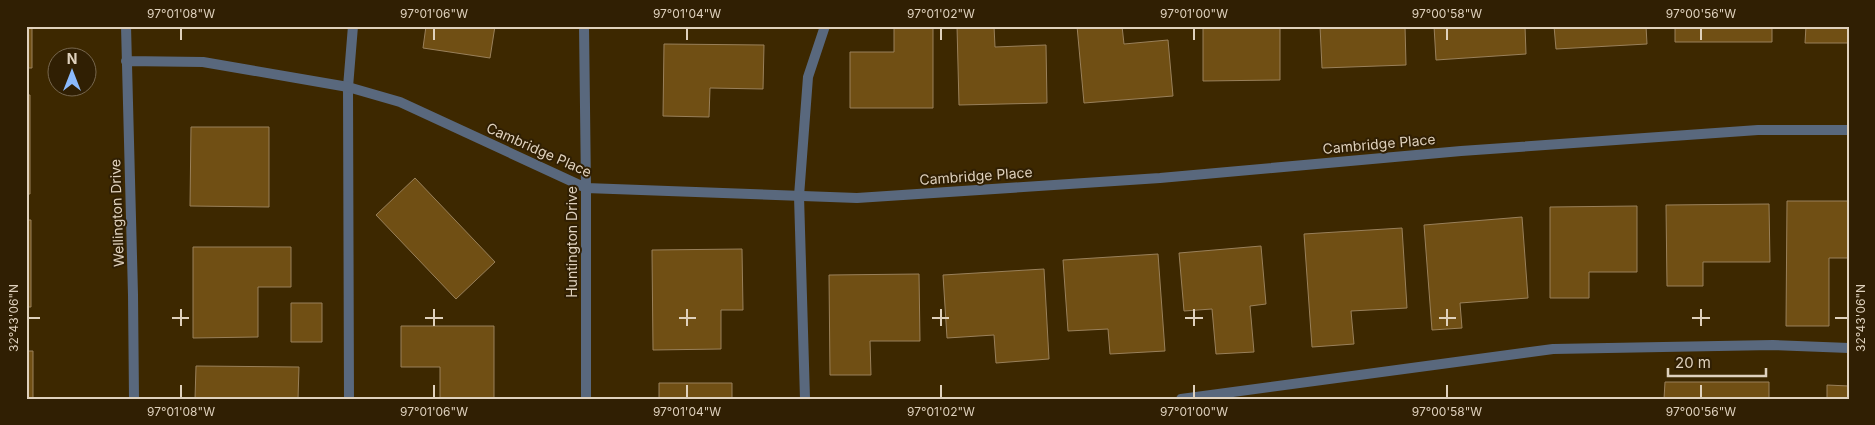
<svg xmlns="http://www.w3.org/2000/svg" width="1875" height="425" font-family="Inter,sans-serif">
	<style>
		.building { fill: #704f14; stroke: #99805a }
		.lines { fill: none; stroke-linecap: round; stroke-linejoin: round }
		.lane { stroke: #59687d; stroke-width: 10 }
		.street { stroke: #59687d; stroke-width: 10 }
		.ticks { fill: none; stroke: #dfd1bd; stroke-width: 2 }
		.labels { text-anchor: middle; stroke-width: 4; stroke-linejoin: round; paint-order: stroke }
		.street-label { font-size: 14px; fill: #dfd1bd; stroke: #301f03 }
		.neatline { fill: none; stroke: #dfd1bd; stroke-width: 2 }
		.ticks-label { font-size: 12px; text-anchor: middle; fill: #dfd1bd }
	</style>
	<rect width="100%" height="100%" fill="#3d2800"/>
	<path class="building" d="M26,26H32V68H26Z
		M426,26H495L490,58L423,48Z
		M894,26H933V108H850V52H894Z
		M957,26H994L995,47L1046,45L1047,103L959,105Z
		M1077,26H1122L1124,44L1168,40L1173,96L1084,103Z
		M1203,26H1280V80L1203,81Z
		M1320,26H1405L1406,65L1322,68Z
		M1434,26H1525L1526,54L1436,60Z
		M1554,26H1646L1647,44L1556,49Z
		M1675,26H1772V42H1675Z
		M1806,26H1849V43H1805Z
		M664,44L764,45L763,89L710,88L709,117L663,116Z
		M26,95H30V194H26Z
		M191,127H269V207L190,206Z
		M415,178L495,262L456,299L376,215Z
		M1787,201H1849V258H1829V326H1786Z
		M1769,204L1770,262H1703V286H1667L1666,205Z
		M1637,206V272H1589V298H1550V207Z
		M1522,217L1528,298L1460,303L1462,328L1432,330L1424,225Z
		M26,220H31V307H26Z
		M1402,228L1407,308L1351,311L1354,344L1312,347L1304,234Z
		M1261,246L1266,304L1250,306L1254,352L1216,354L1212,309L1184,311L1179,253Z
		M193,247H291V287H258V337L193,338Z
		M742,249L743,310H721V349L653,350L652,250Z
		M1158,254L1165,351L1110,354L1108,329L1068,331L1063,260Z
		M1044,269L1049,359L996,363L994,335L947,338L943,275Z
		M919,274L920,341H870L871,375H830L829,275Z
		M291,303H322V342H291Z
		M401,326H494V399H440V367H401Z
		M26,351H33V399H26Z
		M196,366L299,367L298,399H195Z
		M1665,382H1769V399H1664Z
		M659,383H732V399H659Z
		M1827,385L1849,386V399H1827Z"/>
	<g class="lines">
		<path class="lane" d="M349,399L348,87L353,26
			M805,399L799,196L808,77L825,26
			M1181,399L1553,349L1773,345L1849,348"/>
		<path class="street" d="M126,26L133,295L134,399
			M584,26L586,188V399
			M126,61L203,62L348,87L400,102L586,188L857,198L1160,178L1461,151L1758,130H1849"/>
	</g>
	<path class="ticks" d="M181,28V40M434,28V40M687,28V40M941,28V40M1194,28V40M1447,28V40M1701,28V40M181,309V326M434,309V326M687,309V326M941,309V326M1194,309V326M1447,309V326M1701,309V326M28,318H40M172,318H189M425,318H443M679,318H696M932,318H949M1185,318H1203M1439,318H1456M1692,318H1710M1835,318H1848M181,385V398M434,385V398M687,385V398M941,385V398M1194,385V398M1447,385V398M1701,385V398"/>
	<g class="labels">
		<g class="street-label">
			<text transform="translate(1379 144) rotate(-5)" y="5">Cambridge Place</text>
			<text transform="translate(539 150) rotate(24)" y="5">Cambridge Place</text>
			<text transform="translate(976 176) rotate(-4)" y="5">Cambridge Place</text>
			<text transform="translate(117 213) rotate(-92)" y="5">Wellington Drive</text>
			<text transform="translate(572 242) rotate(-90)" y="5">Huntington Drive</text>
		</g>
	</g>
	<rect width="1875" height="425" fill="none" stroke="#301f03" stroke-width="55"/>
	<g transform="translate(72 72)"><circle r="24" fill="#301f03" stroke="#76664d"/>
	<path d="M0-4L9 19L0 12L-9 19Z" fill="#8bbafc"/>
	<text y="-8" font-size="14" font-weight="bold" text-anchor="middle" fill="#dfd1bd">N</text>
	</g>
	<path d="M1668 368v8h98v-8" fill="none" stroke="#dfd1bd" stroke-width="2.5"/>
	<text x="1675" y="368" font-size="15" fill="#dfd1bd" stroke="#301f03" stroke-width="4" paint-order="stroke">20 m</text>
	<rect x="28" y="28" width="1820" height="370" class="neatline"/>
	<g class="ticks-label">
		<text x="181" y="18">97°01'08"W</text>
		<text x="434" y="18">97°01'06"W</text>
		<text x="687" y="18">97°01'04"W</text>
		<text x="941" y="18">97°01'02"W</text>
		<text x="1194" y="18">97°01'00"W</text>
		<text x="1447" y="18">97°00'58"W</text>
		<text x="1701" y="18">97°00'56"W</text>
		<text transform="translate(14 318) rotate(-90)" y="4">32°43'06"N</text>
		<text transform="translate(1861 318) rotate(-90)" y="4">32°43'06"N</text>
		<text x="181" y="416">97°01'08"W</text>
		<text x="434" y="416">97°01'06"W</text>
		<text x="687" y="416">97°01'04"W</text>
		<text x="941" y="416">97°01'02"W</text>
		<text x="1194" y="416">97°01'00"W</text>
		<text x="1447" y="416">97°00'58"W</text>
		<text x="1701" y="416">97°00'56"W</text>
	</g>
</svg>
